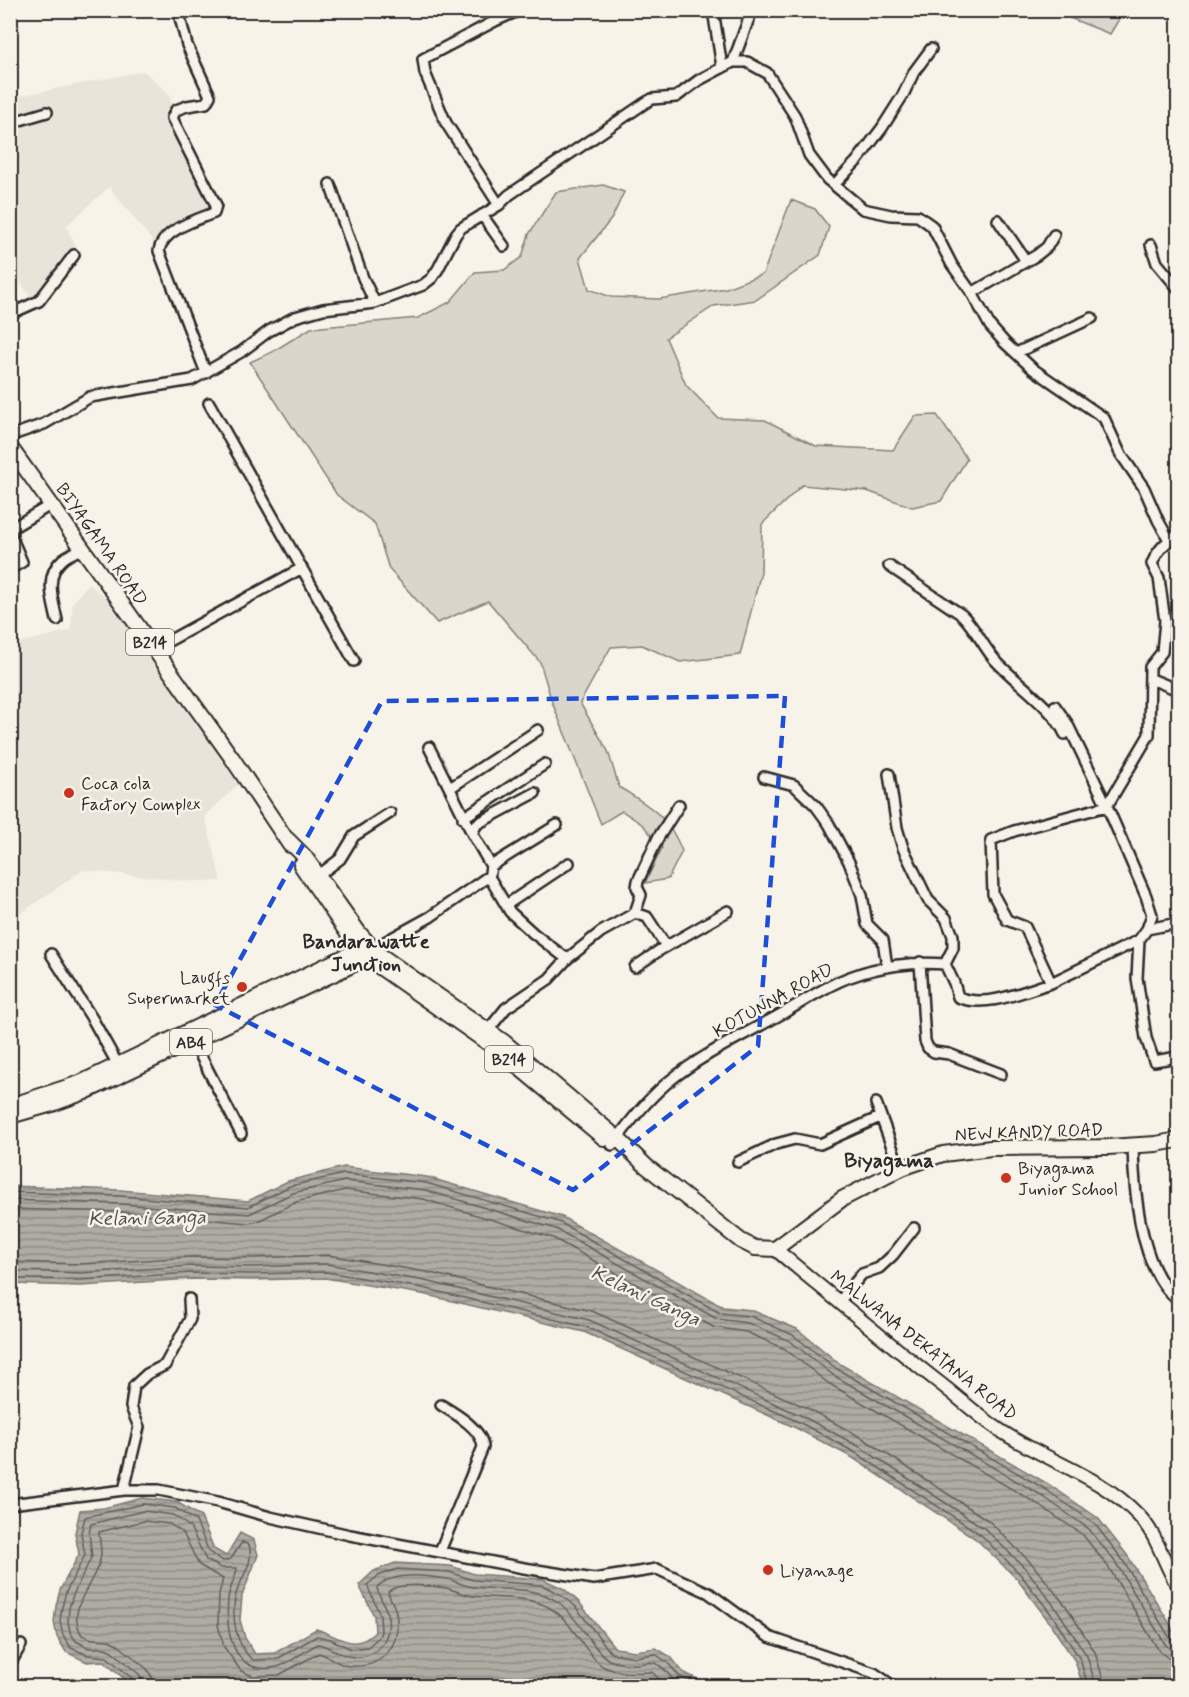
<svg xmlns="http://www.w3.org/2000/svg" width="1189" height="1697" font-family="Mynerve,sans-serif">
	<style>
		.built { fill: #e8e4da }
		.grass { fill: #dad6cc; stroke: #82807c; stroke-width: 1.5 }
		.wetland { fill: url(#wetland-marsh); stroke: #82807c; stroke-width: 1.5 }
		.water { fill: url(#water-rules); stroke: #7a7874; stroke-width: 1.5 }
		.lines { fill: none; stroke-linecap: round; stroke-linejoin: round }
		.shore { stroke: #605f5b; stroke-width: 1.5 }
		.minor-casing { stroke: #2b2b2b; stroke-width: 14 }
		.secondary-casing { stroke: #2b2b2b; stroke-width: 16 }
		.primary-casing { stroke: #2b2b2b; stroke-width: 18 }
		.minor { stroke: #f7f3e8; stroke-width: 9 }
		.secondary { stroke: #f7f3e8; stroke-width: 12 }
		.primary { stroke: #f7f3e8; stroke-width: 14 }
		.marked { fill: none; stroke: #1d4ed8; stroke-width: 4.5; stroke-dasharray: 12 8; stroke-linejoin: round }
		.poi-dot { fill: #c8321e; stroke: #f7f3e8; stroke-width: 2 }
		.labels { text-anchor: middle; stroke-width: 5; stroke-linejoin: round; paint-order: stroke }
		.shield { fill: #f7f3e8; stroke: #686764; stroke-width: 1.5 }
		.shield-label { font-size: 16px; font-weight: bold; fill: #2b2b2b }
		.street-label { font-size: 18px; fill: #2b2b2b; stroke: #f7f3e8 }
		.poi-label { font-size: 18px; fill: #2b2b2b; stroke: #f7f3e8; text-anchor: start }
		.neighbourhood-label { font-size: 20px; font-weight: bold; fill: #2b2b2b; stroke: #f7f3e8 }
		.water-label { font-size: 20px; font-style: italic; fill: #53524f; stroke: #f7f3e8 }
		.quarter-label { font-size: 21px; font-weight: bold; fill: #2b2b2b; stroke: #f7f3e8 }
	</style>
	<defs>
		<pattern id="wetland-marsh" width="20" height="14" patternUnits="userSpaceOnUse" patternTransform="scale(1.5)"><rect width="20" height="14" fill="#dad6cc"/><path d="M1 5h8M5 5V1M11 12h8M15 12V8" fill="none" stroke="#bbb8af"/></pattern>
		<pattern id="water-rules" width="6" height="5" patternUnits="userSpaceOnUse" patternTransform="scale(1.5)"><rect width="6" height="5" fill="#afaca4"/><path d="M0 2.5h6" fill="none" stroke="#8f8c86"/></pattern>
	</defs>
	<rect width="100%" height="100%" fill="#f7f3e8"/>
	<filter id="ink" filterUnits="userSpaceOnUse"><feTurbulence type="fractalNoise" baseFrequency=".0167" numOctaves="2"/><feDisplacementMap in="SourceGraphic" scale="12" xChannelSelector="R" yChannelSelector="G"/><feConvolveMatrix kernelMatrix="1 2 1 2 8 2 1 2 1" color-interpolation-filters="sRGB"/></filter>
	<g filter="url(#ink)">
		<path class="built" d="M144,71L170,95L175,128L187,146L222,212L188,222L154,243L109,187L66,226L81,258L41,295L32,301L12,267L11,268L10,98Z
			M88,583L105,597L239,784L205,816L221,881H188L83,870L11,920V645L71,630L72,604Z"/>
		<path class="grass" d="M603,185L624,192L612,218L580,258L589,289L611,297L659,299L726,288L763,274L791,200L815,209L829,227L820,255L756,300L714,306L666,338L686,385L718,418L765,420L816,446L893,450L915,416L937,415L967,459L941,501L912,507L867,491L802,485L762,524L761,572L740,655L680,662L642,645L611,647L580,703L608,751L619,787C650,807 668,815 682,851L668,879L645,883L662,848L643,825L622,811L601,824L552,702L540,662L488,601L437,623L389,569L375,524L337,495L250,362L272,352L311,328L418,318L450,302L475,272L504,270L522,257L529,234L556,192Z"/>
		<path class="wetland" d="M1052,11H1124L1110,34Z"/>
		<path class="water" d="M344,1167L427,1177L562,1217L723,1307L751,1310L797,1329L840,1364L1048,1484L1098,1518L1127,1555L1169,1622L1178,1642V1686H1083L1075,1661L1047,1619L1017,1579L976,1539L853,1458L796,1428L584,1332L422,1294L325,1278L254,1280L192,1279L81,1286L11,1284V1186L120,1190L248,1201L288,1181Z
			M142,1498L177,1502L201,1517L214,1549L226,1556L240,1533L254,1540L258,1555L242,1596L240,1620L245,1638L255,1654L275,1653L316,1629C339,1636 354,1653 375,1632L374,1616L359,1585L374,1571L395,1563L451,1566L474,1574L543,1579L564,1589L579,1602L615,1648L635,1651L656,1648L671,1657L683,1672L695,1678L711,1683L712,1686H133L103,1661L87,1662L66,1652L57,1637L54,1622L56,1606L60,1590L79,1554L75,1533L80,1510L104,1508Z"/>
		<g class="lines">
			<path class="shore" d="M10,1192L120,1196L248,1207L290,1186L344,1174L426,1183L559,1222L720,1313L750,1316L793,1335L837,1369L1045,1489L1094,1523L1122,1559L1171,1640L1178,1643
				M10,1200L120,1204L249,1214L293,1193L345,1181L425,1190L556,1229L717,1319L748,1323L790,1341L833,1375L1041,1495L1089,1529L1116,1563L1165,1644L1170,1649L1178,1650
				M10,1209L119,1212L249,1223L258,1221L296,1202L345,1190L423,1199L553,1238L713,1327L746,1332L785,1349L828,1383L1036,1503L1083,1535L1109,1568L1159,1651L1168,1658L1178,1659
				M10,1262L81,1264L192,1257L254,1258L328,1255L426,1272L592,1311L807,1408L864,1439L989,1521L1033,1565L1066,1606L1095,1652L1105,1686
				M10,1271L81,1273L192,1266L254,1267L327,1264L425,1281L589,1320L802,1416L860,1447L984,1528L1027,1570L1058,1611L1087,1656L1096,1686
				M10,1279L81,1280L192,1273L254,1274L326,1272L423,1288L586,1327L799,1422L856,1453L980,1534L1021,1575L1052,1615L1080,1659L1088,1686
				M136,1686L134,1680L107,1657L88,1655L71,1648L63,1635L60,1621L62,1607L66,1592L85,1555L81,1533L85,1517L143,1504L175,1508L196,1521L209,1552L223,1561L231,1559L242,1542L249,1545C255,1562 241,1577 236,1594C231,1615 235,1646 253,1660L277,1659L317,1636L330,1639L351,1649L368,1647L379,1637L381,1632L380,1615L367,1585L378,1576L397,1569L449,1572L473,1580L542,1585L561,1595L575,1606L611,1653L635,1657L655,1654L667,1662L680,1677L702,1686
				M144,1686L140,1675L112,1651L105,1648H89L76,1641L70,1632L68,1621L69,1608L73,1595L92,1556L89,1533L91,1524L143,1511L173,1515L190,1527L206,1560L221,1568H237C236,1578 229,1588 228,1599C225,1632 233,1677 277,1667C291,1663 305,1650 318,1644C329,1646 338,1654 348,1656C375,1662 394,1639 387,1613C385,1604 378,1596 377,1587C393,1571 426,1576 447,1579C456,1581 464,1586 473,1587C501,1591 534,1585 558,1602C576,1614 595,1653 609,1660C616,1663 629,1665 636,1664C642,1664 649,1661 654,1663C666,1666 671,1681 681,1686
				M153,1686L152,1677L147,1669L117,1644L109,1640L92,1639L82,1635C65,1609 94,1584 100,1560C103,1551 99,1541 99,1532L144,1521L170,1524L183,1533L199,1565L223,1579L219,1594L218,1625L224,1647L241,1671L253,1676L279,1675L319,1653C330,1656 338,1665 349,1666C383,1669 402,1645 396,1613C395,1606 390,1599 388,1592C397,1582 432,1586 446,1588C455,1590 463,1595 473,1596C498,1599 528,1595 550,1608C573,1621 582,1650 602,1666C618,1674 635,1673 652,1672L666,1686"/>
			<defs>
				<path id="minor" d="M178,10L187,45L210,96L206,103L187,106L176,110L172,118L216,205L214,213C196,220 162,230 159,251L206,373
					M713,10L722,67
					M733,62L752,10
					M10,123L47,112
					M330,184L363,278L375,303
					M834,185L857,161L882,128L903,95L914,72L931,49
					M499,205L446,123L425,73L423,59L495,21L520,10
					M482,215L504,246
					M998,220L1026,261
					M1151,245L1157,263L1178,288
					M972,293L1037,255L1047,247L1054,235
					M10,314L39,301L74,255
					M1016,353L1092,318
					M209,403L354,661
					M10,436L44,424L90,397L192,380L241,352L269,331L295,317L323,309L375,303L423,285L432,278L438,269L456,234L461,228L499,205L509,195L645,103L652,99L676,97L699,80L733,62H747L767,73L795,116L809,155L827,179L863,209L891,215L918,216L932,226L952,265L972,293L990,326L1005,343L1033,369L1104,418L1120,453L1144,488L1158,520L1169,540
					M889,566L962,615C976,629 983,646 995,660C1017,684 1052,706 1065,734
					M10,569L22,562L11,536L12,528L52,504
					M57,620C53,601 44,576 62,560C67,555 76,552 83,548
					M154,649L302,568
					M1151,679L1178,690
					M1055,706L1067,723L1107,806L1146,896L1152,915L1147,929L1178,923
					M429,747L472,833
					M889,774L897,828L903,848L928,900L946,918L953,936V948L945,964
					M764,777L794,785L816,806L829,824L849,862L862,895L867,924L883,940L887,967
					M450,788L538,730
					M463,818L545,764
					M491,866L472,833L477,824L535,793
					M319,875L340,859L354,836L390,813
					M489,879L491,866L557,825
					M506,905L569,863
					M635,913L647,917L666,946
					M1139,940L1137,978L1146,1038L1154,1061L1178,1057
					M372,949L430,917L486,878L491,880L510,912L533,933L567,959
					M51,954L93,1020L118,1065
					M920,962L925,1041L928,1048L934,1052L949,1054L1001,1074
					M635,967L660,950L728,911
					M1051,983L1139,940L1147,929
					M485,1034L506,1008L549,979L567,959L601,932L635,913L641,895L637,887L638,881L658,838L679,805
					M193,1041L241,1134
					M876,1103L900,1169
					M612,1145C629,1123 646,1101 667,1083C702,1054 746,1034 785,1012C806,1000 827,985 850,977C879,966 914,961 945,964L954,983L958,997C987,1009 1023,991 1051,983L1025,927L1007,920L993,894L991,840L1014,831L1107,806L1149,735L1150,667L1162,652L1165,621L1159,578L1152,564C1158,549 1165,543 1178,534
					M1133,1146C1134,1190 1140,1271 1178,1300
					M738,1162L776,1144L795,1139L820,1144L880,1117
					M839,1302L862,1274L879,1268L893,1255L914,1228
					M124,1490L139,1427L131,1407L134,1386L147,1374L165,1365L190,1319L189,1299
					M10,1504L124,1490H159L218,1502L270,1517L350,1535L524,1568L594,1579L657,1569L709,1593L769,1637L874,1673L893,1686
					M440,1551L483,1447C482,1429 456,1414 441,1405
					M10,1664L21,1645"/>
				<path id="secondary" d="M775,1249C828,1293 882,1338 937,1381C958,1397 977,1415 998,1429C1043,1460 1100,1475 1138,1515C1158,1535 1163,1563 1178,1586"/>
				<path id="primary" d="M10,447L232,758L290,845
					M287,839L305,857L359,933L377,953L504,1042L617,1138L646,1166L741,1241L755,1248L775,1249L842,1199L902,1168L943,1154L991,1148L1108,1147L1156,1144L1178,1140
					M301,865L359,950L367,958L498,1050L604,1138
					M10,1106L80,1083L367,946
					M10,1116L52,1104L85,1092L375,954"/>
			</defs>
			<use href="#minor" class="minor-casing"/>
			<use href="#secondary" class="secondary-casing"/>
			<use href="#primary" class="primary-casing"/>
			<use href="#minor" class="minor"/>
			<use href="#secondary" class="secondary"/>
			<use href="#primary" class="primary"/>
		</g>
	</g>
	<path class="marked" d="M785,696L758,1046L573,1190L215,1005L382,701Z"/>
	<g class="poi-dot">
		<circle cx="69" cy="793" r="6"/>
		<circle cx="242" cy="987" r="6"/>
		<circle cx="1006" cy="1178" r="6"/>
		<circle cx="768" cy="1570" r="6"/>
	</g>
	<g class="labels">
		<g class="shield">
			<rect x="126" y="629" width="48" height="26" rx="4.5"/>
			<rect x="170" y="1029" width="42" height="26" rx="4.5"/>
			<rect x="485" y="1046" width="48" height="26" rx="4.5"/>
		</g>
		<g class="shield-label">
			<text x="150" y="648">B214</text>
			<text x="191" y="1048">AB4</text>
			<text x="509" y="1065">B214</text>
		</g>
		<g class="street-label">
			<text transform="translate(102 544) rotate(55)" y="6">BIYAGAMA ROAD</text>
			<text transform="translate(773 1000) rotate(-29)" y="6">KOTUNNA ROAD</text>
			<text transform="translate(1029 1132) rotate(-2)" y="6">NEW KANDY ROAD</text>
			<text transform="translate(924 1345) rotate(38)" y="6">MALWANA DEKATANA ROAD</text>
		</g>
		<g class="poi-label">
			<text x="81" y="789">Coca cola<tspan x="81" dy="21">Factory Complex</tspan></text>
			<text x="230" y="983" text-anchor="end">Laugfs<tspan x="230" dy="21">Supermarket</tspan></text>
			<text x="1018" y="1174">Biyagama<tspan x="1018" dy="21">Junior School</tspan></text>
			<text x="780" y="1576">Liyanage</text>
		</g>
		<g class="neighbourhood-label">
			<text x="366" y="948">Bandarawatte<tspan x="366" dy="23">Junction</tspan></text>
		</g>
		<g class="water-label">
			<text transform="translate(147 1217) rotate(-1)" y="7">Kelani Ganga</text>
			<text transform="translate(646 1295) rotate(25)" y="7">Kelani Ganga</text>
		</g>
		<g class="quarter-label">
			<text x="889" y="1167">Biyagama</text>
		</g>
	</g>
	<rect width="1189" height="1697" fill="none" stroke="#f7f3e8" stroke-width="36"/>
	<rect x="18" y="18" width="1153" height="1661" fill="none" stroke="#2b2b2b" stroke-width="2" filter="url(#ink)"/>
</svg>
